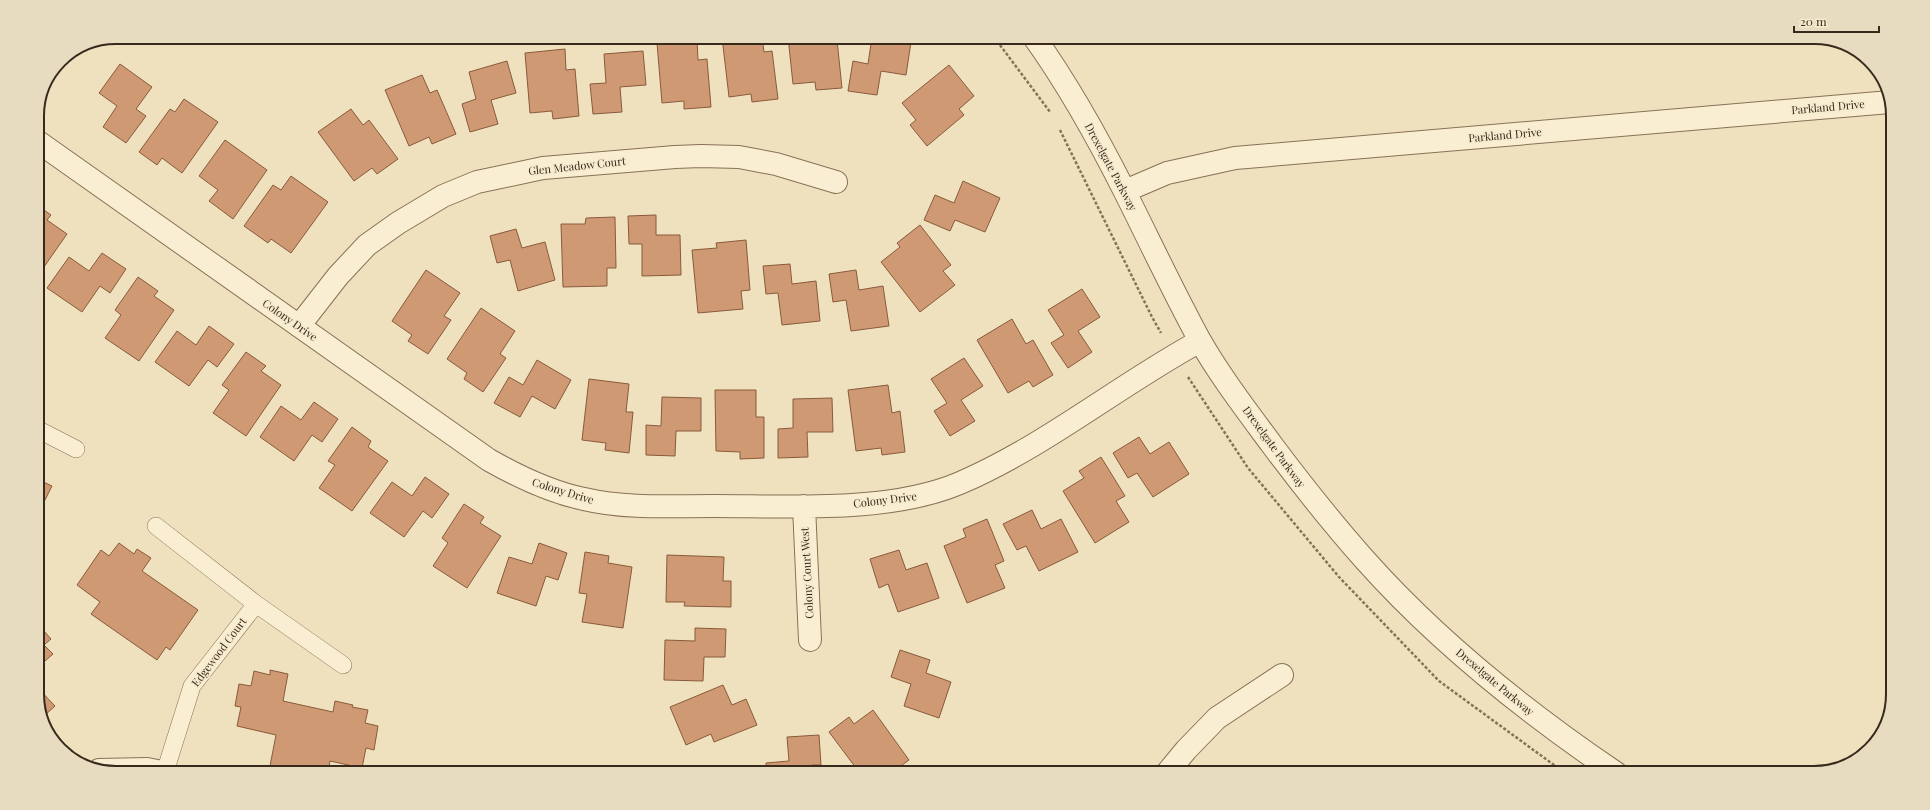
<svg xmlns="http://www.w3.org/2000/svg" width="1930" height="810" font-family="'Playfair Display',serif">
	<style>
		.building { fill: #cf9a73; stroke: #885a3b }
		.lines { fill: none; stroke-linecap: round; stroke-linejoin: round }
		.service-casing { stroke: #887156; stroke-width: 18 }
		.minor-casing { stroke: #887156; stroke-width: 24 }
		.path { stroke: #887156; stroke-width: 2.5; stroke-dasharray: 3 2; stroke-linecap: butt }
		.service { stroke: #faeed2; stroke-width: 17 }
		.minor { stroke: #faeed2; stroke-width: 22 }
		.labels { text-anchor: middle; stroke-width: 3.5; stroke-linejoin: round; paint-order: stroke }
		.street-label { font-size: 11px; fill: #37291c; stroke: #f6ebce }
		.rim { fill: none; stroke: #37291c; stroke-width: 2 }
	</style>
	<rect width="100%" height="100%" fill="#efe1be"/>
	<path class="building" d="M722,37H762L764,52L772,51L778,99L752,102L751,94L729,97Z
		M788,37H829V41L837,40L842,88L816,90L815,82L793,84Z
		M872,37L911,42L906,75L881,71L877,95L848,91L853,61L868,64Z
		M697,39L698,60L707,59L711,107L684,109V101L662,103L657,43Z
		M565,49L566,70L575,69L579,116L553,119L552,111L530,113L525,53Z
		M643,51L646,85L620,87L622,112L593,114L590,84L606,83L604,54Z
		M507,61L516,93L491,100L498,124L470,132L462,104L476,99L469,72Z
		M120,64L152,87L136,109L146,116L126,143L103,127L117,106L99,93Z
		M949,65L974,96L959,109L964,115L927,146L910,125L916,120L902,103Z
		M422,75L430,93L437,90L456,134L432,144L429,137L409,146L385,90Z
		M184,99L218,122L182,173L162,158L157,165L139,152L170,109L175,112Z
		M351,109L363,125L369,120L398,159L377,174L372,168L354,181L318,132Z
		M225,140L267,170L233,219L209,201L218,190L199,176Z
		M291,176L328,202L291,253L271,239L268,243L244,226L273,185L281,190Z
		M963,181L1000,198L985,232L955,220L950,231L924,220L935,195L954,203Z
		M37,205L51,215L47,220L67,234L37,277Z
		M656,215V235H680L681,275L642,276V244H629L628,216Z
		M615,217L616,268H607V286L563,287L561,224H585L586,218Z
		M920,225L951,265L943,271L955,285L920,312L881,262L900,247L897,243Z
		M516,229L522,248L545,242L555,280L518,291L510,260L497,263L490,236Z
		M746,240L750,290L741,291L743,309L698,313L692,250L717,248L716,243Z
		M102,253L126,269L110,293L100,286L82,312L47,288L69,257L89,271Z
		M790,264L792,284L816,281L820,321L782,325L778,293L766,294L763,266Z
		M426,270L460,293L444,316L451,320L428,354L408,341L412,335L392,321Z
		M856,270L859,290L883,286L889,326L851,331L846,300L833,302L829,274Z
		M138,277L158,291L154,296L174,310L139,361L105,338L121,315L115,310Z
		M1082,289L1100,317L1078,331L1092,352L1068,368L1051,343L1064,335L1048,310Z
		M481,308L515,331L500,354L506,358L483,392L464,379L467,373L447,359Z
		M1012,319L1026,344L1033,340L1053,375L1033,387L1029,381L1008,393L977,340Z
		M209,326L234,344L217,367L208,360L189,386L155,362L177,331L196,345Z
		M246,352L266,366L261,371L281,385L246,436L213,413L229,390L222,385Z
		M964,358L983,386L961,400L975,421L950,436L934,411L947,403L931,379Z
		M537,360L571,380L555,409L532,396L520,417L494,403L509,377L523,385Z
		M589,379L629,384L626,412H633L629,453L605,450L606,443L582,440Z
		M888,385L892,413L900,411L905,452L882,455L881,448L856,451L848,390Z
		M715,390H756V417H764V458L740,459V452L716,451Z
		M662,397L701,398V431H676L675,456L646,455V425L661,426Z
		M832,398L833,432H807L808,457L778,458V429L793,428V399Z
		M314,402L338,419L322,442L312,435L294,461L260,437L281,406L301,420Z
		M352,427L371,441L368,447L388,461L352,511L319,488L335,465L328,461Z
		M1139,437L1150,454L1169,442L1189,474L1153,497L1137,473L1128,478L1113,453Z
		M1101,457L1125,496L1116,501L1129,522L1095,543L1063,491L1084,478L1079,471Z
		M425,477L449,494L432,518L423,511L404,537L370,513L392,482L412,496Z
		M37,479L52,486L37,516Z
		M464,504L484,517L480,523L501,536L467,588L433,566L448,543L442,538Z
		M1032,510L1041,529L1061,519L1078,552L1039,571L1026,546L1017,550L1003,524Z
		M987,519L1004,561L995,565L1005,588L967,603L944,546L966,537L963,529Z
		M119,543L134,554L137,549L151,558L142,571L198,610L170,650L166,647L157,660L91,614L100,602L77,585L101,550L109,556Z
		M539,543L567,553L558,580L546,576L536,606L497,593L509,557L532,564Z
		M899,550L906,570L927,563L939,598L898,612L888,584L879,588L870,559Z
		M585,552L609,556L608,563L632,567L623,628L582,622L587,594L579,593Z
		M667,555L724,557L723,581H731V607L684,606L685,602H666Z
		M37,623L51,639L44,645L53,654L37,668Z
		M695,628L726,629L725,657H704L703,681L664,680L665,640L695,641Z
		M900,650L930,660L926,673L951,682L939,718L904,706L911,684L891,677Z
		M270,670L288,674L283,701L333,712L335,701L353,705L352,707L368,710L365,723L378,726L374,750L366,748L362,768L330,761L328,773H281L282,769L270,766L276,735L237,726L241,707L235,706L239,684L251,686L254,671L270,675Z
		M723,685L732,705L746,699L757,725L714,742L711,734L686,745L670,707Z
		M37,687L55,706L44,716L37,699Z
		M873,710L909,760L891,773H868L864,768L859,772L829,732L849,717L854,724Z
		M819,735L821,765H812V773H766V763L789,761L787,737Z"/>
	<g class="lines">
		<defs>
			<path id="service" d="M37,429L76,449
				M156,526L256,604L343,665
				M165,772L192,686L256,604"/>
			<path id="minor" d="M1034,37C1069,86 1099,140 1126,194C1150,242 1173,291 1199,339C1220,376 1247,411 1272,445C1302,485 1332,523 1365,560C1438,642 1526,712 1616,773
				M37,141L489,460C519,477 550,492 584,499C626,509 671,506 714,506C789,506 890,513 960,483C1046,446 1119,385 1200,341
				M1125,191L1167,173L1235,158L1890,102
				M299,326L338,276L367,245L398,223L443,196L477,182L543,168L675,157L701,156L739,157L776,164L836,182
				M804,506L810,640
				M99,770L147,769L167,773
				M1167,773L1186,750L1217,718L1282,675"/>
		</defs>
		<use href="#service" class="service-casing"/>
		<use href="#minor" class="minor-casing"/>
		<path class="path" d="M994,37L1050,112
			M1060,130L1152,317L1161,333
			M1188,377L1248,468L1339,577L1439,681L1565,773"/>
		<use href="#service" class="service"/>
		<use href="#minor" class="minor"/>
	</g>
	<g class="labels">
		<g class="street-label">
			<text transform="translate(1828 107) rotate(-5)" y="4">Parkland Drive</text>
			<text transform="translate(1505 135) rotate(-5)" y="4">Parkland Drive</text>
			<text transform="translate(577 166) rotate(-6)" y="4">Glen Meadow Court</text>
			<text transform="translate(1111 167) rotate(62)" y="4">Drexelgate Parkway</text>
			<text transform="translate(290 320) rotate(35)" y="4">Colony Drive</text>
			<text transform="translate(1274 447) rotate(54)" y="4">Drexelgate Parkway</text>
			<text transform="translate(563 491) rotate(17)" y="4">Colony Drive</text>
			<text transform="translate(885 500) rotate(-7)" y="4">Colony Drive</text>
			<text transform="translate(807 573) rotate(-93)" y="4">Colony Court West</text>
			<text transform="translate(219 652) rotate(-53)" y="4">Edgewood Court</text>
			<text transform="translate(1495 682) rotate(40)" y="4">Drexelgate Parkway</text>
		</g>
	</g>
	<path d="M0 0H1930V810H0ZM116 44H1814A72 72 0 0 1 1886 116V694A72 72 0 0 1 1814 766H116A72 72 0 0 1 44 694V116A72 72 0 0 1 116 44Z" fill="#e7dbc0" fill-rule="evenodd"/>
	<path class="rim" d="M116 44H1814A72 72 0 0 1 1886 116V694A72 72 0 0 1 1814 766H116A72 72 0 0 1 44 694V116A72 72 0 0 1 116 44Z"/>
	<path d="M1794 26v6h85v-6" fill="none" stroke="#37291c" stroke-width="2"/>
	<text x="1800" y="26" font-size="12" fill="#37291c" stroke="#f6ebce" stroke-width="3" paint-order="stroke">20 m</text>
</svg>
